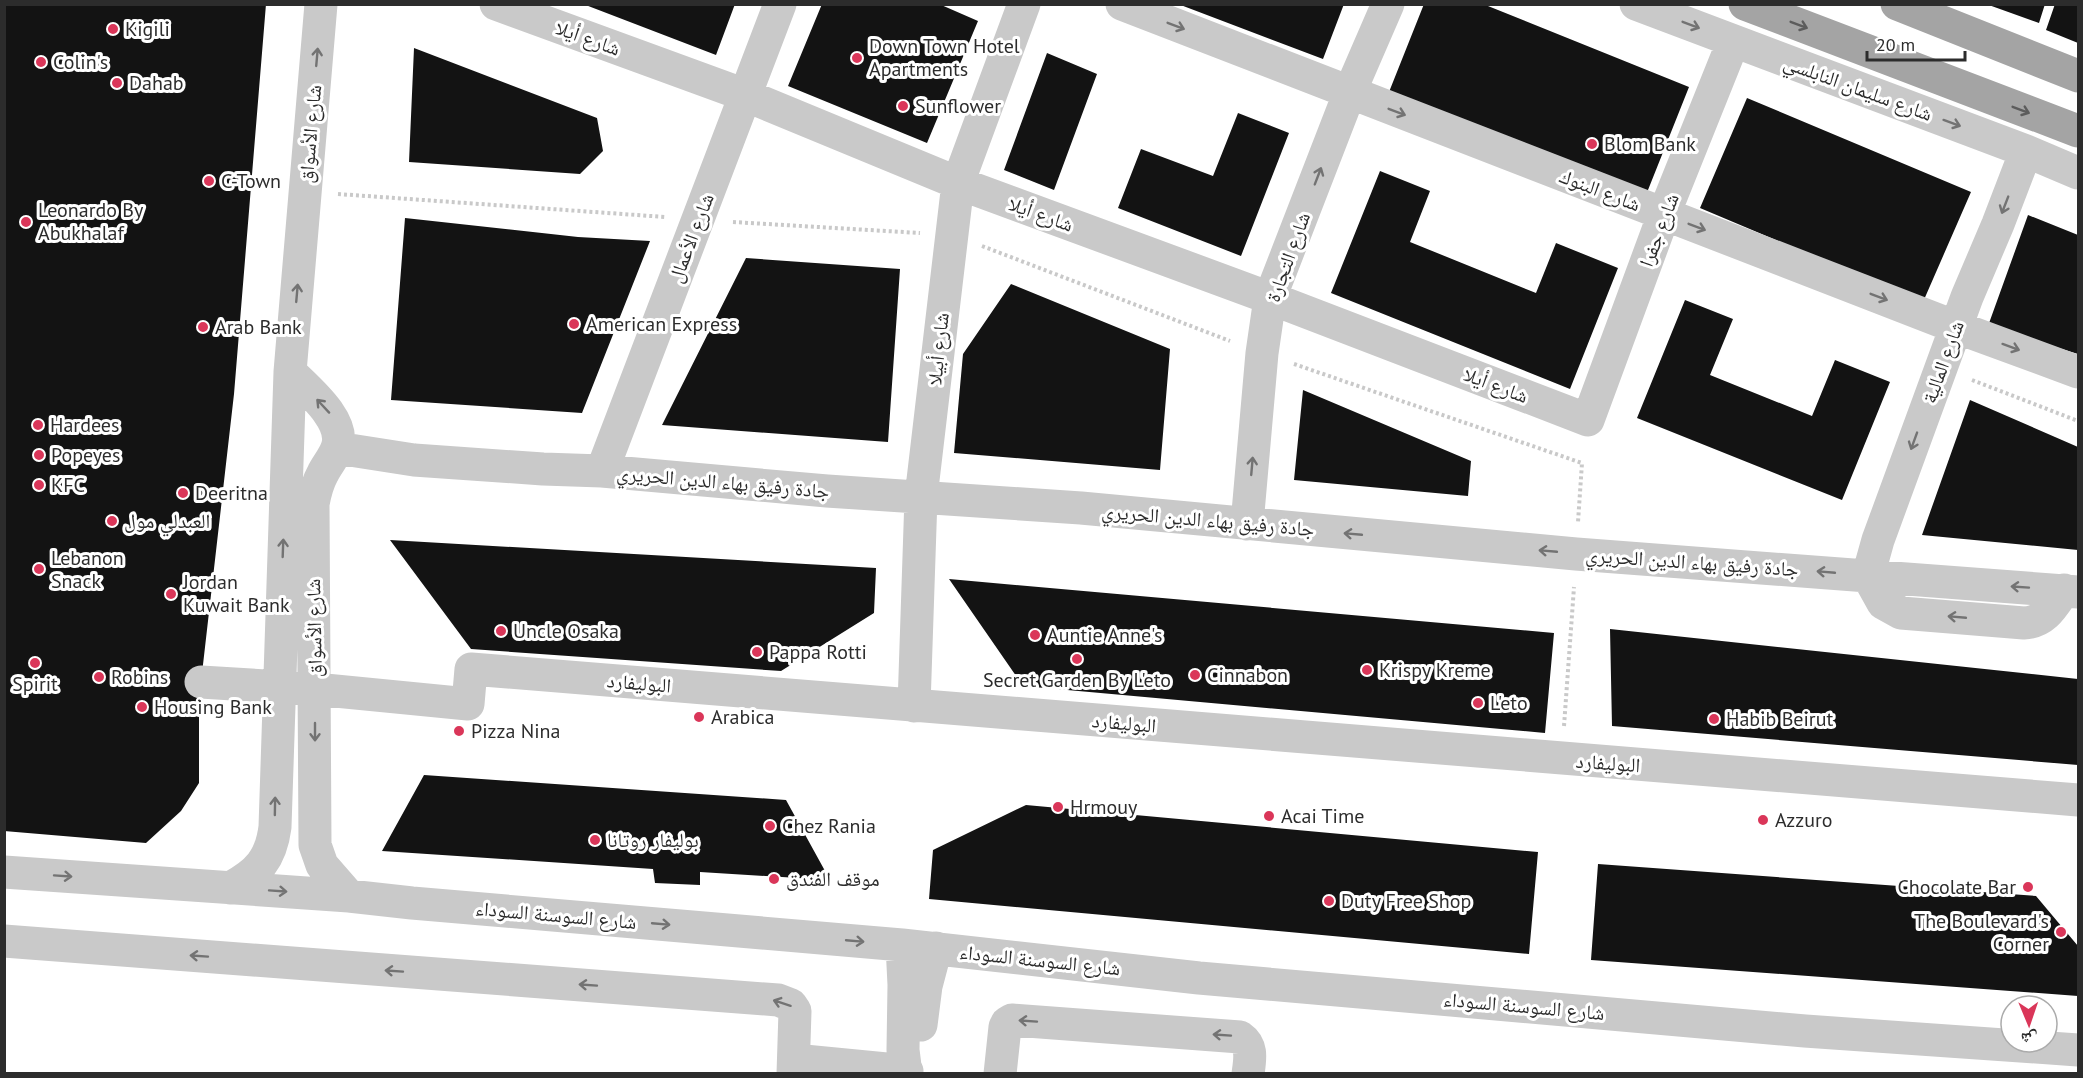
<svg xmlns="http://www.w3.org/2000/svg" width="2083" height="1078" font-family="'PT Sans','Noto Naskh Arabic',sans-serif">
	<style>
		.building { fill: #131313 }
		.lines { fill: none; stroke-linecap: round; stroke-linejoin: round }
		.path { stroke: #c9c9c9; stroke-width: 4; stroke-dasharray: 3 3; stroke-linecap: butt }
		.minor { stroke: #c9c9c9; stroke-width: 33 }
		.major { stroke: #a4a4a4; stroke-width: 33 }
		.oneway { stroke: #737373 }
		.oneway2 { stroke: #5c5c5c }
		.poi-dot { fill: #da3659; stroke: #fff; stroke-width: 2 }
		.labels { text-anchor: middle; stroke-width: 6; stroke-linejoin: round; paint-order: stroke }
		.poi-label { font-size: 20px; fill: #2c2c2c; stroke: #fff; text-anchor: start }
		.street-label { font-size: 20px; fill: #2c2c2c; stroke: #fff }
	</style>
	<rect width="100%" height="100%" fill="#fff"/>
	<path class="building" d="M4,4H266L234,394L201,682L199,706V783L181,811L146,843L4,831Z
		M583,4H735L716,55Z
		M822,4H939L978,21L927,143L788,86Z
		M1178,4H1344L1323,59Z
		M1424,4H1483L1689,87L1646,195L1389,92Z
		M1986,4H2045L2039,23Z
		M2055,4H2078V43L2046,30Z
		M414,48L597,118L603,151L580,174L409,162Z
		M1047,53L1097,74L1054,190L1004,170Z
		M1747,98L1971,192L1923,302L1700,208Z
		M1238,113L1289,133L1241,256L1118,208L1141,149L1213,176Z
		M1380,171L1430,191L1410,242L1536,293L1556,243L1618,268L1570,389L1331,293Z
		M2028,215L2078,235V354L1988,326Z
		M405,218L578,237L650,241L582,413L391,400Z
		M746,258L900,269L888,442L662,425Z
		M1011,284L1170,349L1160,470L954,453L963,354Z
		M1685,300L1733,319L1710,375L1812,416L1835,360L1890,382L1842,500L1637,418Z
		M1303,390L1471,461L1468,496L1294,480Z
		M1970,400L2078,447V550L1922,535Z
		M390,540L876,568L874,613L781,671L471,649Z
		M949,579L1554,633L1545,733L1023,686Z
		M1610,629L2078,679V765L1612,726Z
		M424,775L786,800L830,880L700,872V885L655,883L653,869L382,851Z
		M1026,805L1538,852L1529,954L929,899L933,850Z
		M1598,864L2036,896L2078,946V996L1591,960Z"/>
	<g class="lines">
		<path class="path" d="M338,194L665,217
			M733,222L920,233
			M982,246L1230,341
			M1294,364L1582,463L1578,522
			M1972,380L2078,421
			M1564,726L1574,587"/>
		<path class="minor" d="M496,4L745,95L958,183L1270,298L1588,420L1664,214L1733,42
			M1122,4L1956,327L2078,372
			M1636,4L2026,151L2078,173
			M2026,151L1998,224L1967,297L1878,540L1868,576L1883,603L1901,613L2024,623C2045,622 2053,606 2064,590
			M290,372C307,389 347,421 337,448C334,457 327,465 323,473C318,482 315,493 313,504L315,845L322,865L349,896
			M337,448L414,460L543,469L602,471L827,491L1081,508L1576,554L2078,592
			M602,471L780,4
			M1247,524L1262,353L1270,298L1349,94L1388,4
			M201,682L315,689L468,704L471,669L2078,800
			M914,706L921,497L958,183L1024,4
			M4,872L349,896L412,903L902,945L1199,978L1805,1031L2078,1050
			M230,888C258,873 271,859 275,827L290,372L321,4
			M4,941L778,1000L791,1005L795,1011L793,1074
			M902,945L904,985L903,1050L906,1074
			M921,1025L926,986L936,948
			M794,1060L907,1071
			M1000,1074L1005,1027L1007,1023L1012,1020L1240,1037C1253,1046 1250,1059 1248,1074"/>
		<path class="major" d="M1745,4L2078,131
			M1897,4L2078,76"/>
	</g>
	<defs><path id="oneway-shaft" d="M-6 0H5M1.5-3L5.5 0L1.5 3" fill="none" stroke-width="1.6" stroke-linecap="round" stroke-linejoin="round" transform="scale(1.5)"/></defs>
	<g class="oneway">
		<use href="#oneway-shaft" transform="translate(1691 25) rotate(21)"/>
		<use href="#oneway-shaft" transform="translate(1176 26) rotate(21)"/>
		<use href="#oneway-shaft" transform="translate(317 57) rotate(-85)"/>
		<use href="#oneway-shaft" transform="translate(1397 112) rotate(21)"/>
		<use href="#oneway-shaft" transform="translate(1952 123) rotate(20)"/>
		<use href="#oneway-shaft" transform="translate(1318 176) rotate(-69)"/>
		<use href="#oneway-shaft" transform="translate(2005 205) rotate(111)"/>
		<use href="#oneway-shaft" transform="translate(1697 227) rotate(21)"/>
		<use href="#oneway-shaft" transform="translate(297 293) rotate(-85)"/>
		<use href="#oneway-shaft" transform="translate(1879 297) rotate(21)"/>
		<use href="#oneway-shaft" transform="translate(2011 347) rotate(20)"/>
		<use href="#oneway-shaft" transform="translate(323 406) rotate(-133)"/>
		<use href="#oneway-shaft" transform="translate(1914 441) rotate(110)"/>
		<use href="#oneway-shaft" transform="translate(1252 466) rotate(-85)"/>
		<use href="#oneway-shaft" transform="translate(1353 534) rotate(-175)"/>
		<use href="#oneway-shaft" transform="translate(283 548) rotate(-88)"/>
		<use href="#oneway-shaft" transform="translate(1548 551) rotate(-175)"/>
		<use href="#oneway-shaft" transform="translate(1826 572) rotate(-175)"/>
		<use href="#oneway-shaft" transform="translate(2020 587) rotate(-176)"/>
		<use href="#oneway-shaft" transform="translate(1957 617) rotate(-175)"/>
		<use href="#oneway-shaft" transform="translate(315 732) rotate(90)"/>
		<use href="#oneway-shaft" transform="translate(275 806) rotate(-89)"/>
		<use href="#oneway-shaft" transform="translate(63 876) rotate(4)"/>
		<use href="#oneway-shaft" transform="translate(278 891) rotate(4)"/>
		<use href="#oneway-shaft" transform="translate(661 924) rotate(5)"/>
		<use href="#oneway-shaft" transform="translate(855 941) rotate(5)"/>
		<use href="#oneway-shaft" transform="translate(199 956) rotate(-176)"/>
		<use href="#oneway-shaft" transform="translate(394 971) rotate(-176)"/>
		<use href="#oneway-shaft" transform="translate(588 985) rotate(-176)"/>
		<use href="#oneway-shaft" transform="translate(782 1003) rotate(-162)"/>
		<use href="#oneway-shaft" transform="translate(1028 1021) rotate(-176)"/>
		<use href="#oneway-shaft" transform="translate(1222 1035) rotate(-176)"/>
	</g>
	<g class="oneway2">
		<use href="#oneway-shaft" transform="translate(1799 25) rotate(21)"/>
		<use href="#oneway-shaft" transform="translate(2021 110) rotate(21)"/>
	</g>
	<g class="poi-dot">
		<circle cx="113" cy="29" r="6"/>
		<circle cx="857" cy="58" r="6"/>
		<circle cx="41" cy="62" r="6"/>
		<circle cx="117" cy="83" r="6"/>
		<circle cx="903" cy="106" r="6"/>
		<circle cx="1592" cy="144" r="6"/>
		<circle cx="209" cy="181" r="6"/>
		<circle cx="26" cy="222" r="6"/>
		<circle cx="574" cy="324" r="6"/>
		<circle cx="203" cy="327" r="6"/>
		<circle cx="38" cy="425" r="6"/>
		<circle cx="39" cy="455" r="6"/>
		<circle cx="39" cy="485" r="6"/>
		<circle cx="183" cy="493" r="6"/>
		<circle cx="112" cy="521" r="6"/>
		<circle cx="39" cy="569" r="6"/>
		<circle cx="171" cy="594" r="6"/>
		<circle cx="501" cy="631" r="6"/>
		<circle cx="1035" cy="635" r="6"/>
		<circle cx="757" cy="652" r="6"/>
		<circle cx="1077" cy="659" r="6"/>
		<circle cx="35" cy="663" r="6"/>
		<circle cx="1367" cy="670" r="6"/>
		<circle cx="1195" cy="675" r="6"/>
		<circle cx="99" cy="677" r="6"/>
		<circle cx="1478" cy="703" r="6"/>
		<circle cx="142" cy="707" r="6"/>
		<circle cx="699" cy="717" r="6"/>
		<circle cx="1714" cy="719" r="6"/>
		<circle cx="459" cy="731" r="6"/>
		<circle cx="1058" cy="807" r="6"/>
		<circle cx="1269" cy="816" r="6"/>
		<circle cx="1763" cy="820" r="6"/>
		<circle cx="770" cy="826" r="6"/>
		<circle cx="595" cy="840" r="6"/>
		<circle cx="774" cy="879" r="6"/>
		<circle cx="2028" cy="887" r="6"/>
		<circle cx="1329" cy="901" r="6"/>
		<circle cx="2061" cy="932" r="6"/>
	</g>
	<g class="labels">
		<g class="poi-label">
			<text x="125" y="36">Kigili</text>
			<text x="869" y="53">Down Town Hotel<tspan x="869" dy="23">Apartments</tspan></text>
			<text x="53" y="69">Colin's</text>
			<text x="129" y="90">Dahab</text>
			<text x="915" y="113">Sunflower</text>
			<text x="1604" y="151">Blom Bank</text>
			<text x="221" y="188">C-Town</text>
			<text x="38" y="217">Leonardo By<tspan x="38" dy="23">Abukhalaf</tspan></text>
			<text x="586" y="331">American Express</text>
			<text x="215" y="334">Arab Bank</text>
			<text x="50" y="432">Hardees</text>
			<text x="51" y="462">Popeyes</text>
			<text x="51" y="492">KFC</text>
			<text x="195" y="500">Deeritna</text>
			<text x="124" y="528">العبدلي مول</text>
			<text x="51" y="565">Lebanon<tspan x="51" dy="23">Snack</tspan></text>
			<text x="183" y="589">Jordan<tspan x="183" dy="23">Kuwait Bank</tspan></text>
			<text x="513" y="638">Uncle Osaka</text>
			<text x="1047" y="642">Auntie Anne's</text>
			<text x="769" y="659">Pappa Rotti</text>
			<text x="1379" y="677">Krispy Kreme</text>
			<text x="1207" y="682">Cinnabon</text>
			<text x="111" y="684">Robins</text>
			<text x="1077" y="687" text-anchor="middle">Secret Garden By L'eto</text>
			<text x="35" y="691" text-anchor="middle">Spirit</text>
			<text x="1490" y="710">L'eto</text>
			<text x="154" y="714">Housing Bank</text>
			<text x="711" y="724">Arabica</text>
			<text x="1726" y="726">Habib Beirut</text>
			<text x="471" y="738">Pizza Nina</text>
			<text x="1070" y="814">Hrmouy</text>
			<text x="1281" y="823">Acai Time</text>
			<text x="1775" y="827">Azzuro</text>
			<text x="782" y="833">Chez Rania</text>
			<text x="607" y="847">بوليفار روتانا</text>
			<text x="786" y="886">موقف الفندق</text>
			<text x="2016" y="894" text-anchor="end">Chocolate Bar</text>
			<text x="1341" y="908">Duty Free Shop</text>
			<text x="2049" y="928" text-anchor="end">The Boulevard's<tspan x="2049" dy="23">Corner</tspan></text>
		</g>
		<g class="street-label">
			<text transform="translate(588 38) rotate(20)" y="7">شارع أيلا</text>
			<text transform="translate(1858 88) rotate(20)" y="7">شارع سليمان النابلسي</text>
			<text transform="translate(310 134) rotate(-85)" y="7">شارع الأسواق</text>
			<text transform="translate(1600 190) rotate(21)" y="7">شارع البنوك</text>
			<text transform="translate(1041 214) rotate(20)" y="7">شارع أيلا</text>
			<text transform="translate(1659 230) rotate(-69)" y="7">شارع جفرا</text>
			<text transform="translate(691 238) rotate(-69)" y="7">شارع الأعمال</text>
			<text transform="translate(1288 257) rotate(-70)" y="7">شارع التجارة</text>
			<text transform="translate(938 349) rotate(-84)" y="7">شارع أبيلا</text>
			<text transform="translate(1943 362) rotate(-70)" y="7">شارع المالية</text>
			<text transform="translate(1496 385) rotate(21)" y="7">شارع أيلا</text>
			<text transform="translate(723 482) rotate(5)" y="7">جادة رفيق بهاء الدين الحريري</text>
			<text transform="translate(1208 520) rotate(5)" y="7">جادة رفيق بهاء الدين الحريري</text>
			<text transform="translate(1692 562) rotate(4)" y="7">جادة رفيق بهاء الدين الحريري</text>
			<text transform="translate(314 628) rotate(-91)" y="7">شارع الأسواق</text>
			<text transform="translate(639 683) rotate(5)" y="7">البوليفارد</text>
			<text transform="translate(1124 723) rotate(5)" y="7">البوليفارد</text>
			<text transform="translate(1608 763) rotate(4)" y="7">البوليفارد</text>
			<text transform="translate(556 915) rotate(5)" y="7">شارع السوسنة السوداء</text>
			<text transform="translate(1040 960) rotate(6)" y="7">شارع السوسنة السوداء</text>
			<text transform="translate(1524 1006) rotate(5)" y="7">شارع السوسنة السوداء</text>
		</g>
	</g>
	<rect width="2083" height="1078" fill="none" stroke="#2c2c2c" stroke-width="12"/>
	<g transform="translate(2029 1024) rotate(178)"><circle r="28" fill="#ffffff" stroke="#ababab" stroke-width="1.5"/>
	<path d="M0-4.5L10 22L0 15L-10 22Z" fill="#da3659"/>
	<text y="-9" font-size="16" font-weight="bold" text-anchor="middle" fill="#2c2c2c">ش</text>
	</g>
	<path d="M1867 51v9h98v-9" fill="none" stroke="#2c2c2c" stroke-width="3"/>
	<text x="1876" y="51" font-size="18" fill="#2c2c2c" stroke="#ffffff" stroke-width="4.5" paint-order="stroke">20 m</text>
</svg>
